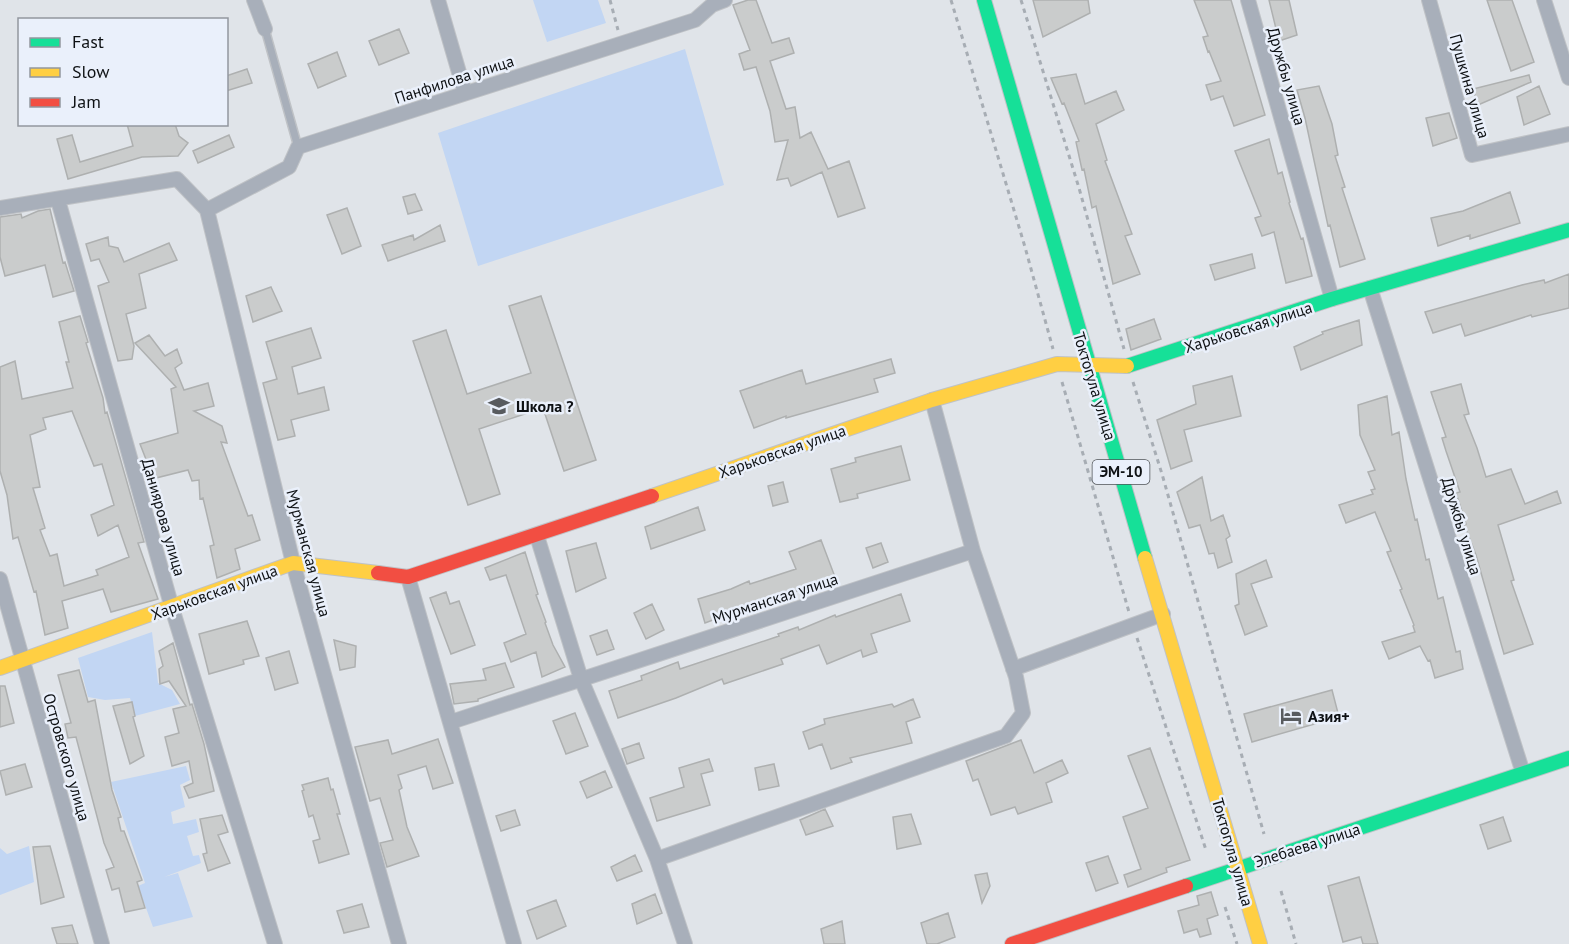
<svg xmlns="http://www.w3.org/2000/svg" width="1569" height="944" font-family="'PT Sans',sans-serif">
	<style>
		.green { fill: #c2d6f3 }
		.building { fill: #cacccc; stroke: #aeb0b0; stroke-width: 1.5; fill-rule: evenodd }
		.lines { fill: none; stroke-linecap: round; stroke-linejoin: round }
		.lane-casing { stroke: #bfc2c6; stroke-width: 10 }
		.street-casing { stroke: #bfc2c6; stroke-width: 16 }
		.fast-casing { stroke: #bfc2c6; stroke-width: 16 }
		.slow-casing { stroke: #bfc2c6; stroke-width: 16 }
		.jam-casing { stroke: #bfc2c6; stroke-width: 16 }
		.path { stroke: #a7adb4; stroke-width: 3; stroke-dasharray: 4.5 4.5; stroke-linecap: butt }
		.lane { stroke: #a8afba; stroke-width: 7 }
		.street { stroke: #a8afba; stroke-width: 14 }
		.fast { stroke: #16e098; stroke-width: 14 }
		.slow { stroke: #ffcf43; stroke-width: 14 }
		.jam { stroke: #f24e42; stroke-width: 14 }
		.labels { text-anchor: middle; stroke-width: 5; stroke-linejoin: round; paint-order: stroke }
		.shield { fill: #eaf0fb; stroke: #505459; stroke-width: 1.5 }
		.shield-label { font-size: 15px; font-weight: bold; fill: #0e1114 }
		.street-label { font-size: 16px; fill: #0e1114; stroke: #eaf0fb }
		.poi-label { font-size: 16px; font-weight: bold; fill: #0e1114; stroke: #eaf0fb; text-anchor: start }
	</style>
	<rect width="100%" height="100%" fill="#e0e4e9"/>
	<path class="green" d="M533,0H598L606,23L547,42Z
		M685,49L724,185L478,266L438,133Z
		M152,632L158,683L172,690L180,704L135,716L130,698L105,700L88,697L78,658Z
		M186,766L190,780L180,785L185,807L171,812L173,824L196,819L199,832L187,836L193,856L199,855L201,863L164,877L178,873L193,917L153,927L138,886L145,883L111,782Z
		M29,846L34,882L0,895V848L7,854Z"/>
	<path class="building" d="M748,0H756L772,43L789,38L794,53L770,61L786,109L795,107L800,138L811,132L828,169L849,161L865,208L838,217L822,172L791,186L788,178L777,180L788,140L775,142L770,111L756,67L744,70L739,54L750,50L733,5Z
		M1033,0H1088L1090,13L1043,37Z
		M1194,0H1231L1265,115L1234,126L1223,96L1211,100L1206,85L1221,81L1209,51L1208,52L1203,37L1208,36Z
		M1269,0H1289L1297,35L1279,41Z
		M1487,0H1512L1534,62L1511,71Z
		M399,29L409,53L379,65L369,41Z
		M337,52L346,76L318,88L308,64Z
		M247,69L252,83L226,91V76Z
		M1076,74L1085,104L1116,91L1124,110L1096,124L1107,160L1105,161L1132,234L1125,236L1140,274L1113,284L1096,206L1092,208L1084,169L1082,170L1076,142L1079,141L1064,103L1062,104L1051,78Z
		M1529,75L1531,82L1478,105L1473,89Z
		M1319,86L1332,124L1338,155L1335,156L1345,187L1342,188L1365,259L1340,267L1330,225L1328,226L1305,118L1297,90Z
		M1539,86L1550,114L1524,125L1517,97Z
		M1449,113L1457,138L1433,146L1426,118Z
		M127,124H175L179,136L188,143L178,156L142,157L68,179L57,139L72,135L80,162L133,146Z
		M229,135L234,147L198,163L193,151Z
		M1269,139L1278,174L1282,172L1290,202L1289,203L1301,239L1303,238L1312,276L1286,283L1274,232L1262,236L1255,218L1261,216L1235,151Z
		M1510,192L1520,223L1470,239V235L1438,246L1431,218L1463,211Z
		M415,194L422,210L408,214L403,197Z
		M347,208L361,246L342,254L327,215Z
		M50,209L63,263L65,262L74,291L53,297L45,265L5,276L0,257V217L21,214L22,218L38,211Z
		M440,225L445,241L388,261L382,245L413,235L414,240Z
		M108,237L109,246L118,248L124,262L169,243L177,260L139,274L146,308L126,314L134,346L132,359L118,361L98,286L109,282L99,259L91,261L86,244Z
		M1252,254L1255,268L1215,280L1210,265Z
		M1569,274V308L1532,317L1531,315L1465,336L1461,324L1433,333L1425,312L1522,285L1544,280L1545,283Z
		M271,287L282,311L253,322L246,296Z
		M541,296L596,460L564,471L543,408L479,429L500,494L468,505L413,341L446,330L467,394L531,373L509,306Z
		M80,316L88,342L86,343L103,398L105,413L107,412L144,542L138,543L158,599L111,612L103,589L62,601L68,628L45,635L36,591L34,592L18,537L13,539L7,495L0,471V367L15,361L22,399L73,388L66,362H69L59,322ZM72,411L94,466L102,464L114,505L91,515L98,536L118,525L129,557L96,570L98,575L64,586L57,554L50,556L40,530L45,528L33,488L40,487L30,435L46,429L43,418Z
		M1154,319L1161,339L1131,350L1126,329Z
		M1359,320L1362,345L1301,370L1294,347L1323,334L1322,332Z
		M311,328L321,358L292,367L298,394L324,387L329,410L291,420L295,436L278,440L263,383L277,379L266,342Z
		M149,335L165,356L177,349L182,363L175,368L184,390L208,383L214,406L194,411L222,426L227,443L221,442L248,516L252,515L260,540L235,549L240,569L217,578L210,546L214,545L203,498L200,499L199,480L192,481L188,470L152,479L149,467L140,444L178,433L171,389L176,387L135,343Z
		M891,359L895,373L874,379L878,392L786,418V416L754,428L740,391L802,370L806,384Z
		M1232,376L1241,416L1184,430L1192,461L1171,469L1157,420L1196,404L1193,386Z
		M1461,384L1469,414L1464,415L1477,448L1486,477L1511,469L1525,504L1557,491L1561,503L1498,525L1514,580L1511,581L1533,644L1504,654L1476,555L1464,524H1466L1456,493L1460,492L1446,451L1442,438L1446,437L1431,392Z
		M1387,396L1392,435L1399,432L1406,479L1415,520L1417,519L1426,560L1429,559L1438,599L1443,597L1456,652L1460,651L1463,669L1435,678L1430,660L1428,661L1420,646L1389,659L1382,642L1415,632L1413,626L1414,625L1400,590L1402,589L1387,552L1391,551L1375,512L1346,523L1339,505L1373,494L1371,490L1375,489L1368,472L1375,470L1360,435L1358,405Z
		M901,446L910,480L857,494L858,498L840,502L831,469L856,462L855,458Z
		M1202,477L1211,521L1223,515L1230,536L1226,539L1232,562L1218,568L1214,553L1209,554L1200,525L1189,528L1177,492Z
		M783,482L788,502L773,506L768,486Z
		M698,507L705,530L651,549L645,527Z
		M821,540L835,577L772,600L771,598L705,623L698,599L731,589L749,581L750,584L796,569L789,552Z
		M596,543L606,578L576,592L566,551Z
		M881,543L888,562L873,568L866,548Z
		M525,552L538,594L536,595L546,622L545,623L553,645L565,667L542,677L536,652L511,662L504,643L526,634L506,575L490,580L485,568Z
		M1266,560L1272,577L1251,584L1267,626L1245,635L1235,606L1239,604L1236,574Z
		M446,592L450,604L459,601L475,645L451,654L430,598Z
		M901,594L910,621L871,634L877,652L863,657L861,650L827,664L819,645L781,659L783,664L724,684L722,679L676,698L618,718L609,691L642,680L641,676L678,662L680,669L779,636L778,634L798,627L799,630L835,615L836,617Z
		M652,604L664,630L646,639L634,613Z
		M247,621L259,656L243,660L244,664L209,674L199,634Z
		M607,630L614,649L597,655L590,636Z
		M334,640L356,646L355,667L340,670Z
		M173,643L190,705L192,704L204,744L214,791L189,798L184,787L193,783L189,761L172,766L165,737L179,733L173,709L186,706L169,681L160,684L159,669L163,666L159,651Z
		M289,651L298,683L275,690L266,658Z
		M505,663L514,687L478,699V701L454,704L450,684L486,680L483,669Z
		M79,670L88,702L95,700L112,790L121,817L118,818L121,831H124L142,880L137,882L145,908L125,912L119,888L112,890L106,870L114,867L104,843L76,737L68,738L65,724L71,723L58,675Z
		M0,686H5L14,723L0,727Z
		M1332,690L1339,717L1252,742L1244,714Z
		M913,699L920,717L906,722L912,743L850,758L852,762L831,769L822,744L809,749L803,732L825,724L824,719L892,704L894,707Z
		M132,702L135,716L133,717L144,756L130,764L113,706Z
		M575,713L588,746L566,754L553,721Z
		M438,739L453,783L433,789L426,766L398,775L402,788L399,790L407,827L419,856L387,867L380,843L393,840L380,798L370,801L355,747L388,740L392,754Z
		M1021,740L1034,773L1062,760L1068,773L1046,783L1052,802L1018,814L1015,807L991,815L978,779L973,781L966,761Z
		M639,743L644,758L627,764L622,749Z
		M1150,748L1190,860L1166,868L1167,872L1128,887L1124,875L1141,869L1123,817L1148,808L1128,756Z
		M709,759L713,771L701,774L710,805L657,821L650,798L684,787L679,768Z
		M25,764L32,787L6,795L0,771Z
		M774,764L779,786L759,790L755,768Z
		M605,771L612,787L587,798L580,782Z
		M328,778L331,790L333,789L340,814H337L349,854L319,863L313,841L320,839L313,815L309,817L302,791L304,790L302,785Z
		M825,809L833,826L806,835L800,820Z
		M515,810L520,825L501,831L496,816Z
		M911,814L921,844L897,849L893,817Z
		M222,815L228,832L218,835L230,863L208,871L203,854L207,853L200,819Z
		M1503,817L1511,841L1488,849L1480,825Z
		M50,846L64,897L41,904L33,847Z
		M635,855L642,871L617,881L611,867Z
		M1108,856L1118,883L1096,891L1086,863Z
		M987,873L990,886L982,903L975,875Z
		M1359,877L1378,944H1363L1361,937L1343,942L1328,886Z
		M1211,892L1218,915L1207,919L1211,934L1200,937L1197,929L1184,933L1178,911L1199,905L1197,896Z
		M655,894L662,913L637,924L632,904Z
		M556,900L566,926L537,939L527,911Z
		M362,904L369,927L344,933L337,911Z
		M948,913L955,937L937,944H927L921,923Z
		M842,921L845,944H824L821,929Z
		M72,925L78,944H57L52,928Z"/>
	<g class="lines">
		<defs>
			<path id="lane" d="M265,29L298,147"/>
			<path id="street" d="M254,0L265,29
				M438,0L465,93
				M1248,0L1332,299
				M1429,0L1472,155L1569,134
				M1544,0L1569,78
				M58,200L172,608L275,944
				M0,208L177,179L207,210L293,563L399,944
				M207,210L289,167L298,147L695,20L712,5L725,0
				M1370,288L1523,773
				M537,536L581,679L657,859L685,944
				M408,577L514,944
				M0,579L102,944
				M1013,669L1163,614
				M451,722L973,551
				M657,859L1006,736L1023,713L1016,677L973,551L932,400"/>
			<path id="fast" d="M984,0L1145,558
				M1127,366L1332,299L1569,230
				M1186,886L1569,758"/>
			<path id="slow" d="M652,496L932,400L1057,364L1127,366
				M1145,558L1260,944
				M0,668L293,563L378,573"/>
			<path id="jam" d="M378,573L408,577L652,496
				M1012,944L1186,886"/>
		</defs>
		<use href="#lane" class="lane-casing"/>
		<use href="#street" class="street-casing"/>
		<use href="#fast" class="fast-casing"/>
		<use href="#slow" class="slow-casing"/>
		<use href="#jam" class="jam-casing"/>
		<path class="path" d="M610,0L618,30
			M951,0L1025,247L1053,349
			M1021,0L1079,188L1124,349
			M1062,382L1129,612
			M1133,382L1162,474L1264,834
			M1137,638L1206,850
			M1281,891L1296,944
			M1225,907L1237,944"/>
		<use href="#lane" class="lane"/>
		<use href="#street" class="street"/>
		<use href="#fast" class="fast"/>
		<use href="#slow" class="slow"/>
		<use href="#jam" class="jam"/>
	</g>
	<defs>
		<symbol id="school-bare" viewBox="-9 -9 18 18"><path d="M0-5L7-2L0 1L-7-2ZM-4 1L0 2.5L4 1V4Q0 6-4 4Z" fill="#585b5f" stroke="#eaf0fb" stroke-width="2.5" paint-order="stroke"/></symbol>
		<symbol id="hotel-bare" viewBox="-9 -9 18 18"><path d="M-6-4.5h1.5V1H6V5H4.5V3h-9V5H-6ZM-4 0a1.8 1.8 0 1 1 3.6 0ZM.5 0V-2.5h3Q6-2.5 6 0Z" fill="#585b5f" stroke="#eaf0fb" stroke-width="2.5" paint-order="stroke"/></symbol>
	</defs>
	<g fill-rule="evenodd">
		<use href="#school-bare" x="484" y="391" width="30" height="30"/>
		<use href="#hotel-bare" x="1276" y="701" width="30" height="30"/>
	</g>
	<g class="labels">
		<rect class="shield" x="1092.5" y="460" width="57" height="24" rx="4.5"/>
		<g class="shield-label">
			<text x="1121" y="477">ЭМ-10</text>
		</g>
		<g class="street-label">
			<text transform="translate(1287 76) rotate(74)" y="6">Дружбы улица</text>
			<text transform="translate(454 79) rotate(-18)" y="6">Панфилова улица</text>
			<text transform="translate(1470 86) rotate(74)" y="6">Пушкина улица</text>
			<text transform="translate(1248 327) rotate(-18)" y="6">Харьковская улица</text>
			<text transform="translate(1095 386) rotate(73)" y="6">Токтогула улица</text>
			<text transform="translate(782 451) rotate(-19)" y="6">Харьковская улица</text>
			<text transform="translate(164 517) rotate(74)" y="6">Даниярова улица</text>
			<text transform="translate(1462 526) rotate(73)" y="6">Дружбы улица</text>
			<text transform="translate(309 553) rotate(75)" y="6">Мурманская улица</text>
			<text transform="translate(214 592) rotate(-20)" y="6">Харьковская улица</text>
			<text transform="translate(775 598) rotate(-18)" y="6">Мурманская улица</text>
			<text transform="translate(67 757) rotate(74)" y="6">Островского улица</text>
			<text transform="translate(1307 845) rotate(-18)" y="6">Элебаева улица</text>
			<text transform="translate(1233 852) rotate(74)" y="6">Токтогула улица</text>
		</g>
		<g class="poi-label">
			<text x="516" y="412">Школа ?</text>
			<text x="1308" y="722">Aзия+</text>
		</g>
	</g>
	<rect x="18" y="18" width="210" height="108" fill="#eaf0fb" stroke="#92979f" stroke-width="1.5"/>
	<rect x="30" y="38" width="30" height="9" fill="#16e098" stroke="#92979f" stroke-width="1.5"/>
	<text x="72" y="48" font-size="18" fill="#0e1114">Fast</text>
	<rect x="30" y="68" width="30" height="9" fill="#ffcf43" stroke="#92979f" stroke-width="1.5"/>
	<text x="72" y="78" font-size="18" fill="#0e1114">Slow</text>
	<rect x="30" y="98" width="30" height="9" fill="#f24e42" stroke="#92979f" stroke-width="1.5"/>
	<text x="72" y="108" font-size="18" fill="#0e1114">Jam</text>
</svg>
